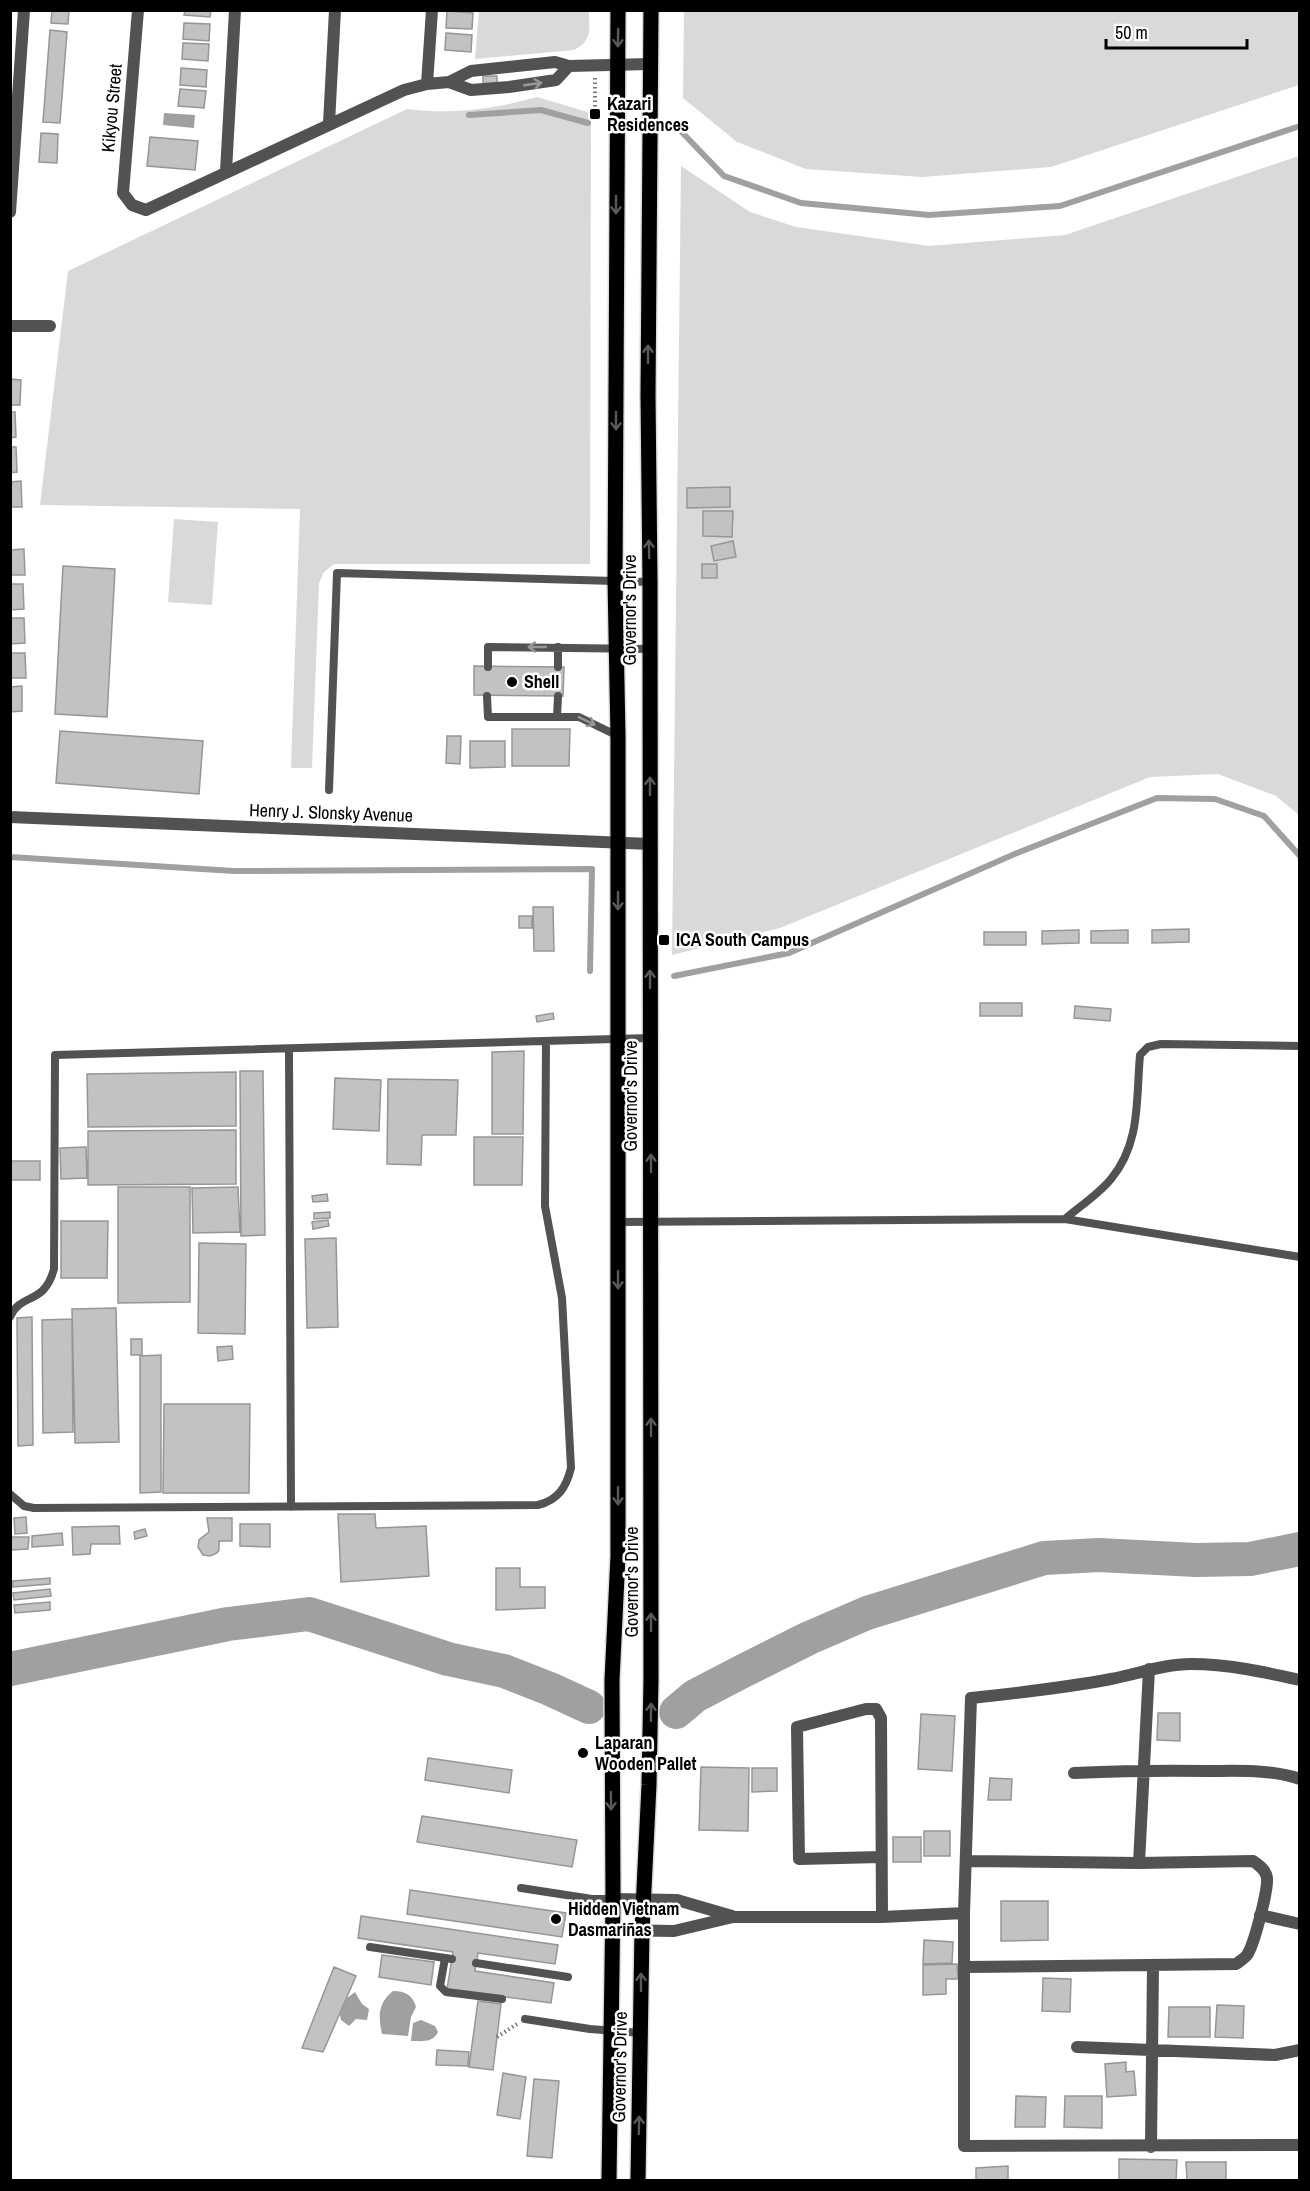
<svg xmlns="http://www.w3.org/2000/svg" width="1310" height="2191" font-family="'Archivo Narrow',sans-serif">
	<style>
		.green { fill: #d9d9d9 }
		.water { fill: #a0a0a0 }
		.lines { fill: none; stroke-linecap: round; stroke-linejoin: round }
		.stream { stroke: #a0a0a0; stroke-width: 6 }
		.river { stroke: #a0a0a0; stroke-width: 34 }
		.building { fill: #c2c2c2; stroke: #969696; stroke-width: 1.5 }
		.primary-casing { stroke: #dbdbdb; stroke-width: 18 }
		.path { stroke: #747474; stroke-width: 4; stroke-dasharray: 1.5 3; stroke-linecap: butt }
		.service { stroke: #525252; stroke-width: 8 }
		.minor { stroke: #525252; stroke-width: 12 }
		.tertiary { stroke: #525252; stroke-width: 12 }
		.primary { stroke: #000; stroke-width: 15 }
		.oneway { stroke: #595959 }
		.oneway2 { stroke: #979797 }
		.poi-dot { fill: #000; stroke: #fff; stroke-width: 2 }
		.labels { text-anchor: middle; stroke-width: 5; stroke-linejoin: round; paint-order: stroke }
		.poi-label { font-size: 18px; font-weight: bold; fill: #000; stroke: #fff; text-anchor: start }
		.street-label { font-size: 18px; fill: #000; stroke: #fff }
	</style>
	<rect width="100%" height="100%" fill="#fff"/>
	<path class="green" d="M479,11H589C589,30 593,40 574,50L475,59Z
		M684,11H1299V85L1051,167L922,177L806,169L737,142L683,98Z
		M537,97L591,113L590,564H334L324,572L319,583L312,768H291L300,509L40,505L68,271L407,109C452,115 494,109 537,97Z
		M1299,156V815L1276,796L1218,774L1150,777L780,928L672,955L681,166L750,212L796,227L929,246L1065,235Z
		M174,519L218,522L212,605L168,602Z"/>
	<path class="water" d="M164,113L195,115L194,128L163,125Z
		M393,1991C405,1991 413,1995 416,2007L411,2017L408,2036L382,2034C378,2016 378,2003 393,1991Z
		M355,1992L362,2004L369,2009L367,2020L356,2019L349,2026L341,2020L339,2011L347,1998Z
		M421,2020L435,2026L438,2032C433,2043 422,2041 411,2041L413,2023Z"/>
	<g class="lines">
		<path class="stream" d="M469,115L541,110L588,123
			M675,125L724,176L801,203L929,215L1060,206L1300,126
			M10,857L234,871L592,869L590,971
			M674,976L789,953L1017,853L1157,798L1215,799L1264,816L1300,856"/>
		<path class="river" d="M10,1669L228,1624L309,1614L448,1659L504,1671L550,1689L589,1707
			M676,1712L695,1696L743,1671L809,1638L867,1613L1044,1558L1099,1555L1196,1560L1250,1559L1300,1549"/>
	</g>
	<path class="building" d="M52,10H69L68,24L51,23Z
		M185,10H211L210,17L184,15Z
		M447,11L473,13L472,29L446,28Z
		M184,23L210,24L209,41L183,39Z
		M50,30L67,32L60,123L43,122Z
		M446,33L472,35L471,52L445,50Z
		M183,43L209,44L208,61L182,59Z
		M181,68L207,70L206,87L180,85Z
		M483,76H497V84H483Z
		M180,89L206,91L204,108L178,106Z
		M41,133L58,134L57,163L39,162Z
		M150,137L198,141L195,170L147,166Z
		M10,379L21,380L20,405H10Z
		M10,412H15L16,437L10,438Z
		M10,447H16L17,472L10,473Z
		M21,481L22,507H10V482Z
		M730,487V507L687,508V488Z
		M703,511H733L732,537L703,536Z
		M733,541L736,557L714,561L711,546Z
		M24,549L25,575H10V550Z
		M702,564H717V578H702Z
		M63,566L115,569L107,717L55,714Z
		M10,584H23L24,609L10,610Z
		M10,618H24L25,643L10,644Z
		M10,653H25L26,678H10Z
		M474,666L564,667L563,696L474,695Z
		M22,686V711L10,712V687Z
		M512,729H570L569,766H512Z
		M60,731L203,741L199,794L56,783Z
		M447,736H461L460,764L446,763Z
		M470,741H505V767L470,768Z
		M533,907H553L554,951H534Z
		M519,916H532V928H519Z
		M1189,929V942L1152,943V930Z
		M1079,930V943L1042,944V931Z
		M1128,930V943H1091V931Z
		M984,932H1026V945H984Z
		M980,1003H1022V1016H980Z
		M1075,1006L1111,1009L1110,1021L1074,1018Z
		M553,1013L554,1019L537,1022L536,1016Z
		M524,1051L523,1134H492V1052Z
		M240,1071H263L265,1235L241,1236Z
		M236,1072V1126L88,1127L87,1074Z
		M335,1078L381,1080L379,1131L333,1129Z
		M388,1079L458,1080L456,1135H422L421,1165L387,1164Z
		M236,1130V1184L88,1185V1131Z
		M474,1137H523L522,1185H474Z
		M86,1147L87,1178L61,1179L60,1148Z
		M11,1161H40V1180H11Z
		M118,1187H190V1302L118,1303Z
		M238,1187L240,1232L193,1233L192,1188Z
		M327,1194L328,1201L313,1202L312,1196Z
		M330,1212V1218L314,1219V1213Z
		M328,1220L329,1226L313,1229L312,1222Z
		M61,1221H108L107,1278H61Z
		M336,1238L338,1327L307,1328L305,1239Z
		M199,1243L246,1244L245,1334L198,1333Z
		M116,1308L119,1442L75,1443L72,1309Z
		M32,1317L33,1445L18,1446L17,1318Z
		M72,1319L73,1432L43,1433L42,1320Z
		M131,1339H142V1355H131Z
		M232,1346L233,1359L218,1361L217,1347Z
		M161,1355V1492L140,1493V1356Z
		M164,1404H250L249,1493H163Z
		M338,1514H375L376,1528L426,1526L429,1576L341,1582Z
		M26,1517L27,1533L15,1534L14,1518Z
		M207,1518H232V1541H219V1550L217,1553L210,1556L203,1555L198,1547L199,1540L209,1532Z
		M240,1524H270V1547L240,1546Z
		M119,1526L120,1544H91L90,1554L73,1555L72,1527Z
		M145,1529L147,1536L135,1539L134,1532Z
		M62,1533L63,1545L32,1547V1536Z
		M10,1537H29L28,1549L10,1550Z
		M496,1568H520V1587H545V1608L496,1610Z
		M50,1578V1584L13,1587V1581Z
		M50,1589L51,1596L14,1600L13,1593Z
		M50,1602V1610L15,1613L14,1605Z
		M1158,1713H1180V1741L1157,1740Z
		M921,1714L955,1716L952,1771L918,1769Z
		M428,1758L512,1770L509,1793L425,1780Z
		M701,1767L749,1768L748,1831L699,1830Z
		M752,1768H777V1791L752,1792Z
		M990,1778L1012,1779L1011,1800H988Z
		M422,1816L577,1840L572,1867L417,1842Z
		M924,1831H950V1856H924Z
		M893,1837H921V1862H893Z
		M410,1890L566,1913L562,1937L407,1914Z
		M1001,1901H1048V1940L1001,1941Z
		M361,1916L558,1945L555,1964L478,1953L475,1971L554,1983L551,2003L447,1989L453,1952L358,1938Z
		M924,1940L953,1942L952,1963L923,1964Z
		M382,1955L434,1962L431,1985L379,1977Z
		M957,1964L958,1979H946V1994L923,1995V1965Z
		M334,1967L356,1976L323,2052L302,2048Z
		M1043,1978L1071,1979L1070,2012L1042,2011Z
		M478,2001L501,2004L493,2070L469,2067Z
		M1217,2005L1244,2006L1243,2038L1215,2037Z
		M1169,2007H1210V2037H1168Z
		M437,2050L469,2052L468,2066L436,2065Z
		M1126,2062V2072L1134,2071L1136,2095L1107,2097L1105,2064Z
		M503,2073L526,2077L520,2119L497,2115Z
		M534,2079L559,2081L552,2158L527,2156Z
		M1016,2096L1046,2097L1045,2127H1015Z
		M1065,2096H1102V2128L1064,2127Z
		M1119,2159L1177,2160L1176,2180H1119Z
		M1186,2162H1226V2180H1187Z
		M1008,2166V2180H976V2168Z"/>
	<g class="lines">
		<defs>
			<path id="primary" d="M609,2180L613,1899L612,1680L618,1556V736L615,581L618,10
				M638,2180L642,1930L649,1785L651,1680L650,582L648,395L651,10"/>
		</defs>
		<use href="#primary" class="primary-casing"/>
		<path class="path" d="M595,78V114
			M497,2037L517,2024"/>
		<path class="service" d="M558,647V667
			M488,667V647L650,649
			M487,696L488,717H579L618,736
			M557,717L558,696
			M329,790L337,573L650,582
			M289,1049L291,1507
			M1065,1219C1080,1206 1099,1194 1111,1179C1141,1143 1136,1099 1140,1055L1148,1047L1161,1044L1300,1046
			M618,1222L1065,1219L1300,1257
			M10,1317C21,1292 44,1306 54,1269L55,1055L650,1038
			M10,1494L24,1506L34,1508L538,1505C558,1500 566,1488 571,1468L562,1298L545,1206L546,1041
			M521,1888L592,1899H613
			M370,1947L452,1959
			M445,1958L440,1986L446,1992L502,1999
			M476,1963L568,1977
			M525,2019L590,2029L641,2033"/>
		<path class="minor" d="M138,10L123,193L132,205L146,210L404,90L427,84L449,82L471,90L509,87L556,80L569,66
			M449,82L471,71L555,62L569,66L650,64
			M427,84L432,10
			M329,123L335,10
			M226,171L235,10
			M10,212L24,10
			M10,326H50
			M1300,1680C1264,1672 1228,1664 1191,1664C1164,1664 1138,1674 1111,1679C1064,1688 1018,1693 971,1698L964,1913V2146L1300,2145
			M1074,1773C1119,1771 1163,1770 1208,1771C1238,1771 1271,1769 1300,1779
			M881,1857L799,1859L797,1727L866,1709H876L881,1718L882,1917
			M1139,1863L1149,1669
			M613,1899L677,1900L732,1916
			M1260,1915L1300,1924
			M612,1930L674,1931L733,1917H882L964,1913
			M965,1967L1236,1964C1240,1961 1244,1959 1247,1955C1254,1945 1268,1891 1267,1878C1266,1870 1259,1865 1253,1861L1139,1863L966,1861
			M1077,2047L1275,2055L1300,2050
			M1151,2147L1153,1966"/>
		<path class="tertiary" d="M10,817L650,844"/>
		<use href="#primary" class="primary"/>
	</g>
	<defs><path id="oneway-shaft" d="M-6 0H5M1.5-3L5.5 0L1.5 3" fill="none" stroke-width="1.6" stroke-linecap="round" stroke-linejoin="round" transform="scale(1.5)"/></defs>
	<g class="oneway">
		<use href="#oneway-shaft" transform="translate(618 38) rotate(91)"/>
		<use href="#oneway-shaft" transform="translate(616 205) rotate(90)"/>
		<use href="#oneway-shaft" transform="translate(648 354) rotate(-90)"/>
		<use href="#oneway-shaft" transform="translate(616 421) rotate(90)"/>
		<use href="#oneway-shaft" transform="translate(649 549) rotate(-91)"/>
		<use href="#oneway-shaft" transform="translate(650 786) rotate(-90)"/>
		<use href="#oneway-shaft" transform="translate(618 901) rotate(90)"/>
		<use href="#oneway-shaft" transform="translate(650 979) rotate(-90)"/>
		<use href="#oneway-shaft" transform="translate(651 1163) rotate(-90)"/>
		<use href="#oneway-shaft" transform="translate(618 1280) rotate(90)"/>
		<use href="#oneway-shaft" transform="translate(651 1427) rotate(-90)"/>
		<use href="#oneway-shaft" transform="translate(618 1496) rotate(90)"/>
		<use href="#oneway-shaft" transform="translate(651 1622) rotate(-90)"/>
		<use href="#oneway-shaft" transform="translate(651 1712) rotate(-89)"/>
		<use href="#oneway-shaft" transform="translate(611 1801) rotate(89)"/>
		<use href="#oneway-shaft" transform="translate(641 1982) rotate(-90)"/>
		<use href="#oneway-shaft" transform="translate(639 2125) rotate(-89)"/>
	</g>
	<g class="oneway2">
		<use href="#oneway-shaft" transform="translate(533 84) rotate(-8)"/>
		<use href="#oneway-shaft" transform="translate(537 647) rotate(180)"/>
		<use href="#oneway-shaft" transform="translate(587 721) rotate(26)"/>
	</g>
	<g class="poi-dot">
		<rect x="589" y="108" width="12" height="12" rx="3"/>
		<circle cx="512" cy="682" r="6"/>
		<rect x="658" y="934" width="12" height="12" rx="3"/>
		<circle cx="583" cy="1753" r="6"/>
		<circle cx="556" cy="1919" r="6"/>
	</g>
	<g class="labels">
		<g class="poi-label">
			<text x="607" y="110">Kazari<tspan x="607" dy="21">Residences</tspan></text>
			<text x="524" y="688">Shell</text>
			<text x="676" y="946">ICA South Campus</text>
			<text x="595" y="1749">Laparan<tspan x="595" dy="21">Wooden Pallet</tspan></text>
			<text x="568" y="1915">Hidden Vietnam<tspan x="568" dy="21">Dasmariñas</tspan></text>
		</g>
		<g class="street-label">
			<text transform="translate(112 108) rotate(-85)" y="6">Kikyou Street</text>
			<text transform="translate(630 610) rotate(-90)" y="6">Governor's Drive</text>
			<text transform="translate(331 813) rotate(2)" y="6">Henry J. Slonsky Avenue</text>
			<text transform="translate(631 1096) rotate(-90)" y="6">Governor's Drive</text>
			<text transform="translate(632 1582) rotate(-90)" y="6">Governor's Drive</text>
			<text transform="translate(620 2067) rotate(-89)" y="6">Governor's Drive</text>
		</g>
	</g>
	<rect width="1310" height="2191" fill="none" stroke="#000000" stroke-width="24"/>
	<path d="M1106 39v9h141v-9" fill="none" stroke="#000000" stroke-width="3"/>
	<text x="1115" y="39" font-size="18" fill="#000000" stroke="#ffffff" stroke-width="4.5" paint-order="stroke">50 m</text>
</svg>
